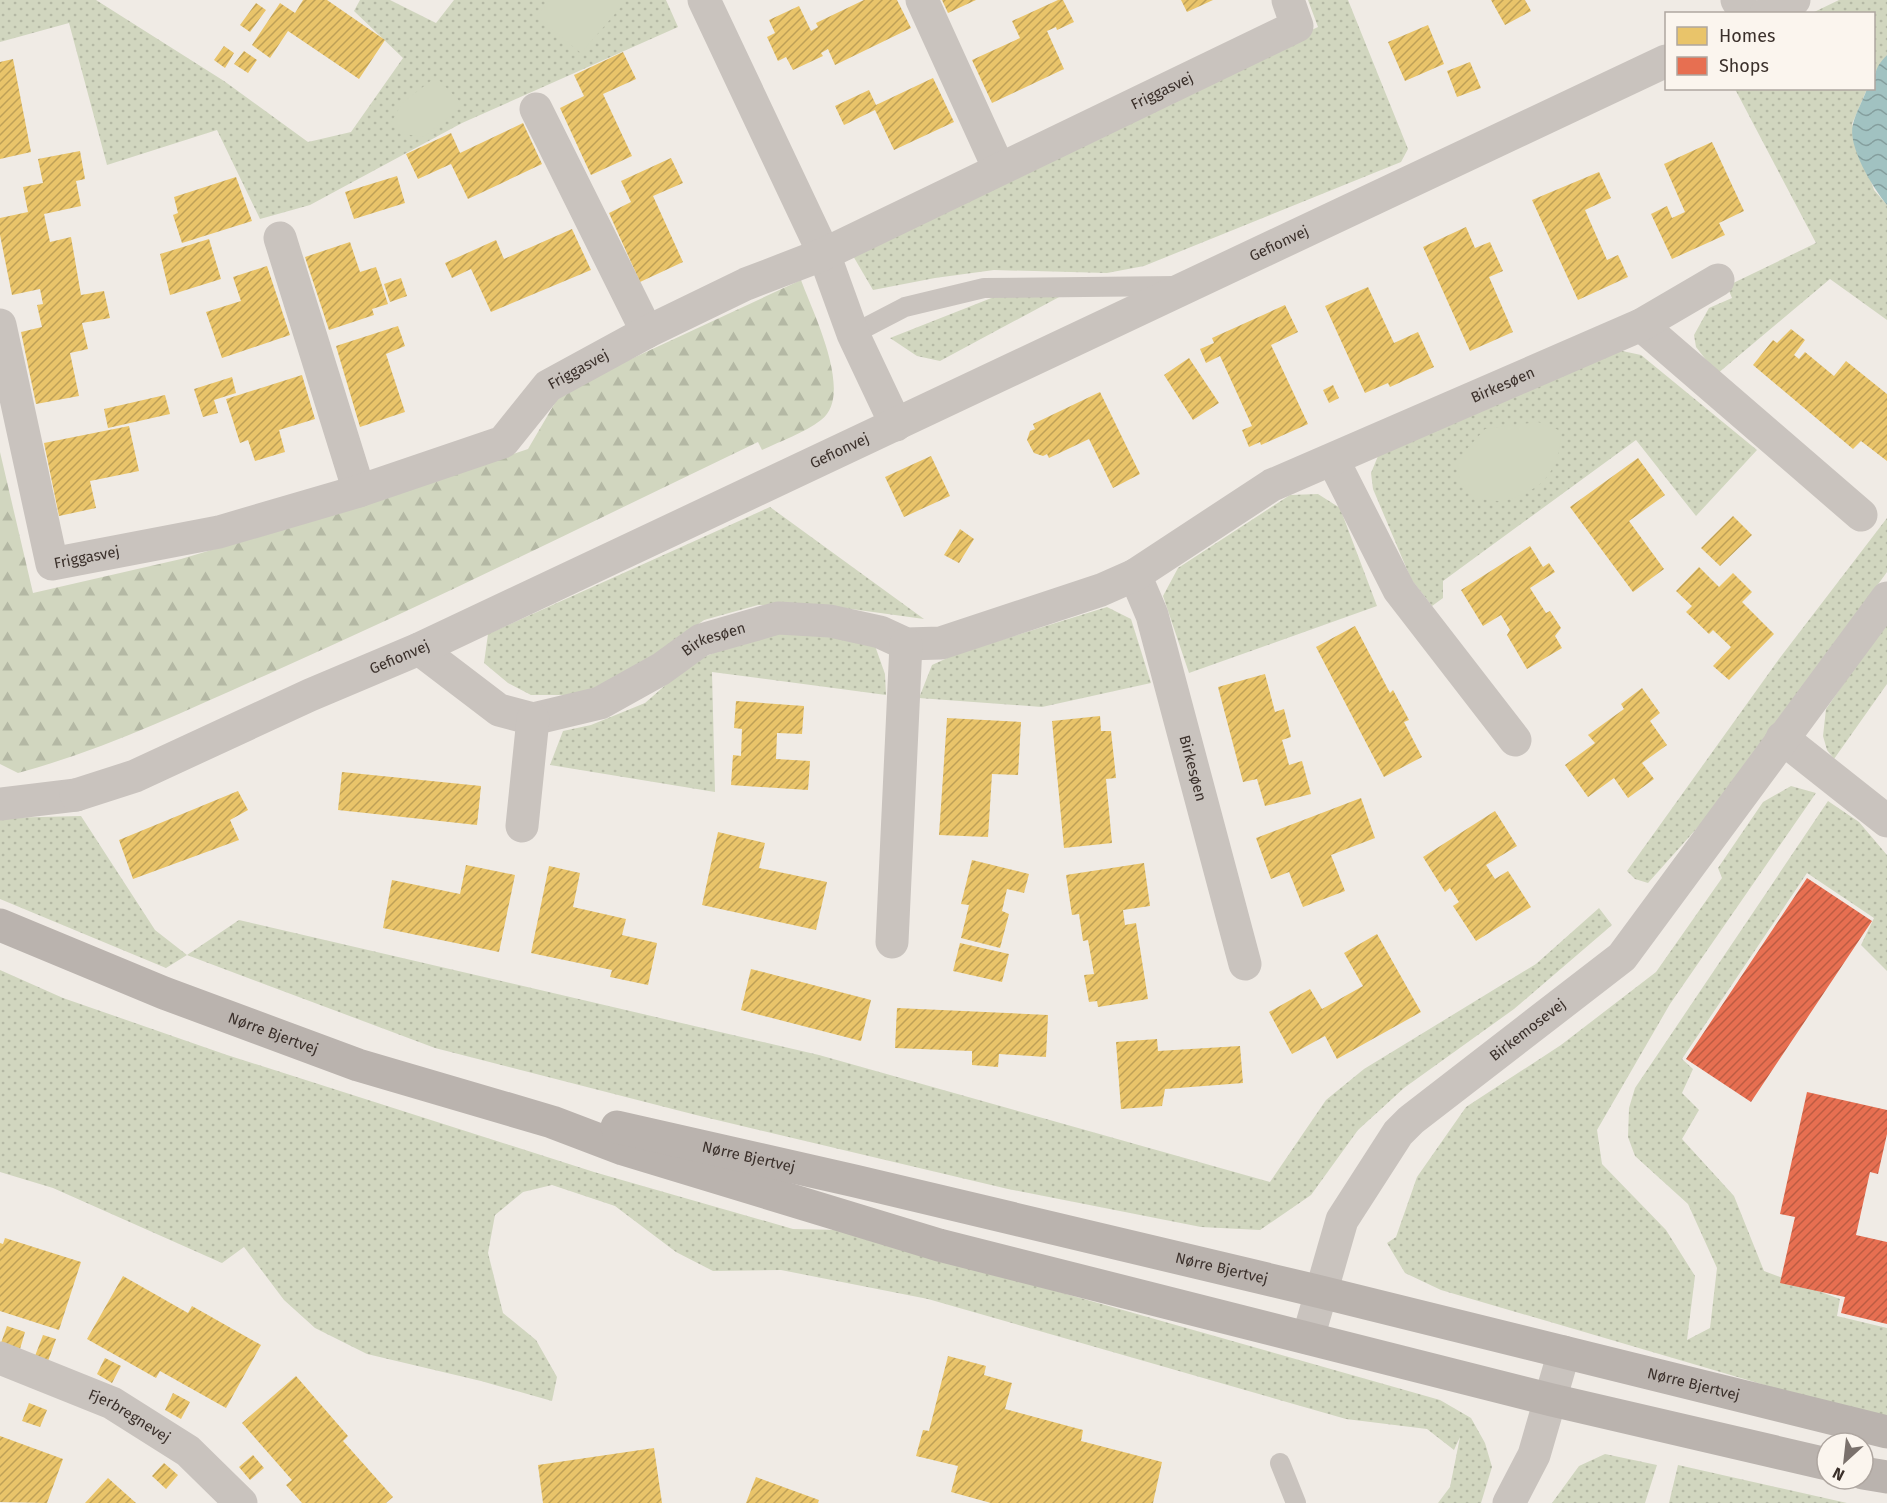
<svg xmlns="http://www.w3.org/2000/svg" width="1887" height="1503" font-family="'Fira Sans',sans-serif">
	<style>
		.grass { fill: url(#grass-dots) }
		.forest { fill: url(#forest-firs) }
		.green { fill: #d1d6bf }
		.water { fill: url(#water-waves) }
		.homes { fill: url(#homes-hatch) }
		.shops { fill: url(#shops-hatch) }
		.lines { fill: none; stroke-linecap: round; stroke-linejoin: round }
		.service { stroke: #c9c3be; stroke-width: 20 }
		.minor { stroke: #c9c3be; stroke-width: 33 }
		.tertiary { stroke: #c9c3be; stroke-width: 33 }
		.secondary { stroke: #bab3ae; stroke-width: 33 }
		.labels { text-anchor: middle; stroke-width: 6; stroke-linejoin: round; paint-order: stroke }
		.street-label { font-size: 15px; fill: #3b302b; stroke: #fbf5ee }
	</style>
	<defs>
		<pattern id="grass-dots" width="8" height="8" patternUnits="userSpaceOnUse" patternTransform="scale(1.5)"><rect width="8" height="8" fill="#d1d6bf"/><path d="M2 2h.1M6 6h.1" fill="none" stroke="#b4b8a4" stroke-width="1.8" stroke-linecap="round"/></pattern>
		<pattern id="forest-firs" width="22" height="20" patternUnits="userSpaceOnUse" patternTransform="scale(1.5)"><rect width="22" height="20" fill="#d1d6bf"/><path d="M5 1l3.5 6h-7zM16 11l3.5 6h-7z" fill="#b4b8a4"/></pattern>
		<pattern id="water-waves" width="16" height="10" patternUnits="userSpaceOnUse" patternTransform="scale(1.5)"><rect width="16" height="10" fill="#a1c2c1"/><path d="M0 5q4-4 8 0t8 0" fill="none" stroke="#849e9d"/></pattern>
		<pattern id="homes-hatch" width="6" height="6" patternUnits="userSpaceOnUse" patternTransform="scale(1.5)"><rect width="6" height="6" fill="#e9c46a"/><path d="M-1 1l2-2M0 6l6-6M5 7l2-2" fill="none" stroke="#bea057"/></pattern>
		<pattern id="shops-hatch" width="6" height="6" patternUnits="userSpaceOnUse" patternTransform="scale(1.5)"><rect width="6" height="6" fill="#e76f51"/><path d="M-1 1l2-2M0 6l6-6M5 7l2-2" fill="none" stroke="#bc5c43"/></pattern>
	</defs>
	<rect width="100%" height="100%" fill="#f0ebe5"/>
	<path class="grass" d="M0,0H96L224,81L308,142L351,132L403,58L354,11L360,0H390L436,23L454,0H666L678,27L462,123L310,205L260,219L217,130L107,165L69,23L0,42Z
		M1308,0H1348L1408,149L1401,162L1144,266L1107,273L994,270L935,278L873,290L849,249L1318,27Z
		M1839,0H1887V55L1874,74V14H1810Z
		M1735,89H1867L1852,124L1874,190L1887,205V320L1830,279L1717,374L1696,347L1694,335L1709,308L1732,298L1727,286L1816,243Z
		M1061,296L940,361L917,356L890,338L994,297Z
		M1613,349L1641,355L1757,450L1696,516L1636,440L1443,581V598L1432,606L1411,579L1373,489L1371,473L1378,456Z
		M1318,494L1340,508L1377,606L1189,673L1163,596L1178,568L1290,495Z
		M770,507L924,619L822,605H758L704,620L624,679L578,695H531L508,683L484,663L488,634Z
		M1887,518V572L1714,809L1648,883L1635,879L1627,871L1779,659Z
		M1107,607L1131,619L1151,683L1042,707L919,698L932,665L956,654Z
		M1887,621V684L1834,759L1827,750L1823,736L1826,709Z
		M800,629L874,643L885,674L886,695L712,672L715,792L550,765L563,731L591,725L645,703L692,662L747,639Z
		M1791,786L1816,793L1670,1004L1597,1130L1602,1164L1666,1230L1695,1276L1687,1340L1710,1328L1717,1268L1688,1204L1635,1156L1628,1137L1629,1108L1635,1088L1828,801L1859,822L1887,855V971L1861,945L1874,918L1807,873L1682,1059L1693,1069L1682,1093L1699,1110L1682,1139L1734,1196L1764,1271L1840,1299L1837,1316L1887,1328V1417L1782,1390L1441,1290L1405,1273L1387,1243L1396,1237L1417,1177L1466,1107L1561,1045L1656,972L1722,878L1718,868L1763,802Z
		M81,816L155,930L187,955L239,920L819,1055L1270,1182L1326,1100L1364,1069L1536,964L1599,908L1612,925L1514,1009L1404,1088L1358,1130L1311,1195L1260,1230L1201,1227L1008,1189L696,1115L435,1048L187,955L166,968L0,899V818Z
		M0,970L63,998L227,1055L594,1172L793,1229L841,1230L1440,1400L1471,1418L1485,1443L1492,1467L1481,1503H1438L1450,1487L1460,1437L1454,1450L1427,1429L1346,1419L928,1299L781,1270L713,1271L676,1252L615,1206L552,1185L523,1192L495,1215L488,1253L503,1313L536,1340L557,1377L552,1401L481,1381L367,1354L315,1328L284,1300L244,1247L222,1263L53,1188L0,1172Z
		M1605,1454L1657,1465L1645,1503H1552L1579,1466Z
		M1678,1465L1847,1503H1669Z"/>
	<path class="forest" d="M801,280C812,311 855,395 821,420C804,433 781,441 762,450L758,442C597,519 438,599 275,671C191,708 107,749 18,773L0,764V452L33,593L181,559L329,515L528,449L562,391Z"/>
	<path class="green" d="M550,0H627L581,53L536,17Z
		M436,77L463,105L424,137L404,134L390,125L402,103Z
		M1538,422L1561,431C1560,469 1545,489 1507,500C1498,503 1484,499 1474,498L1460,483L1457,460L1485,429Z"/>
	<path class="water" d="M1887,55V205C1873,188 1847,146 1853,124C1856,112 1863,100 1867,89L1874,88C1874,73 1876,66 1887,55Z"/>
	<path class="homes" d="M303,0H327L385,40L359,79L288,31L270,58L252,45L280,3L295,13Z
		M864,0H897L911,28L835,65L828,49L821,53L823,56L793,70L786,57L778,61L767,37L775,33L769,20L799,6L811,31L818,27L816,23Z
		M942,0H976L948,13Z
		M1058,0H1063L1074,22L1057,30L1056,27L1047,31L1064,69L992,103L972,60L1020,38L1012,21Z
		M1181,0H1213L1187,12Z
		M1491,0H1525L1531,11L1505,25Z
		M256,3L266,10L250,32L240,25Z
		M1428,25L1444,64L1405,81L1388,42Z
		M224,46L234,53L225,68L214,60Z
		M244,51L257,60L248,73L234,64Z
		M623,52L636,79L603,94L632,156L591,175L560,108L584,96L574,75Z
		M13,59L31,152L0,159V62Z
		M1470,62L1481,88L1457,97L1447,71Z
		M933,78L954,122L894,150L875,110L844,125L835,106L869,90L876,105Z
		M523,123L542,164L468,199L451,164L418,179L406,154L451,133L460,153Z
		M1712,142L1744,211L1719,223L1725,235L1672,259L1651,214L1667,206L1672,218L1685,212L1664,164Z
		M80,151L85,179L76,181L81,206L44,214L50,242L71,237L81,295L104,291L110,318L82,323L88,349L70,353L79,396L36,404L21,332L42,327L37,305L43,304L40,289L12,295L0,235V218L28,212L23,187L43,183L38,159Z
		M671,158L683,183L653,196L683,262L640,282L609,213L631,202L621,181Z
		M1599,172L1611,198L1585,210L1607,260L1618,255L1628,277L1578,300L1532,200Z
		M397,176L405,203L354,219L345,192Z
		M236,177L252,221L182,243L173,215L178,213L174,197Z
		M1466,227L1475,248L1490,242L1503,271L1489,277L1513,332L1470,351L1423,247Z
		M572,229L591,270L491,312L471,269L452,278L445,263L496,240L504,259Z
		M209,239L221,279L170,295L160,254Z
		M350,242L360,272L376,267L388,304L372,309L374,315L329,330L305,257Z
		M267,266L290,335L222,358L206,312L241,301L233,277Z
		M401,278L407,296L390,302L384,284Z
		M1368,287L1394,343L1418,332L1434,367L1390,387L1388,383L1365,393L1325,306Z
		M1285,305L1298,332L1271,345L1308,424L1261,445L1260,442L1249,447L1242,430L1252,426L1220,356L1206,363L1200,349L1214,343L1212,338Z
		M398,326L405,346L386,354L405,412L360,427L336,346Z
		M1791,329L1805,340L1794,355L1799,359L1805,352L1834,376L1846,361L1887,394V461L1861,441L1853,449L1753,365L1773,340L1777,343Z
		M1189,358L1219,403L1193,420L1164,375Z
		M302,375L315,419L279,430L285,452L255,461L248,440L240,443L226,399Z
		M232,377L236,393L214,400L218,413L203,417L194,389Z
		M1333,385L1339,398L1329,403L1323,390Z
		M1100,392L1140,474L1113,488L1089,439L1049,458L1047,454L1043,456L1034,453L1027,440L1030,431L1035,429L1033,424Z
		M165,395L170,414L108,428L104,409Z
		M129,426L139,471L90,481L96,508L59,516L44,443Z
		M931,456L950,496L904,517L885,477Z
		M1638,458L1665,495L1629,521L1664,569L1633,592L1570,507Z
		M1733,516L1752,535L1720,566L1701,548Z
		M960,529L974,539L959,563L944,555Z
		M1530,546L1543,567L1549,563L1555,572L1530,588L1546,613L1550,611L1561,628L1555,636L1562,648L1527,669L1507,635L1510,630L1501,615L1483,626L1461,590Z
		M1699,567L1719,587L1733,573L1752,592L1742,602L1774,634L1729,680L1713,666L1731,647L1713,630L1709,634L1686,612L1692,606L1676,591Z
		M1355,626L1390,693L1393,690L1409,720L1404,722L1422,757L1384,777L1316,647Z
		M1265,674L1275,712L1284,709L1291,737L1282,740L1289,765L1302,761L1311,794L1265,806L1257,779L1243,782L1218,687Z
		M1642,688L1660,713L1650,721L1667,745L1642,763L1654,779L1628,798L1614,778L1588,797L1565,765L1595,743L1588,735L1624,709L1621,704Z
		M736,701L804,706L802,734L777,733L776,759L810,761L808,790L731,785L733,755L741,756L742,729L734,728Z
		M1100,716L1101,731H1111L1116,778L1106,779L1112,843L1064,848L1052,721Z
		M947,718L1021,722L1018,775L992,774L988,837L939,835Z
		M342,772L481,786L477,825L338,810Z
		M238,791L248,810L230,820L239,840L133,879L119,840Z
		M1361,798L1375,838L1331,855L1345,891L1303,907L1289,872L1271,879L1256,838Z
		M1495,811L1517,846L1486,865L1495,879L1508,871L1531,907L1476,941L1453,906L1459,902L1450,888L1445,892L1423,857Z
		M718,832L765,843L759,868L827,882L816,930L702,905Z
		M972,860L1029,874L1024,893L1007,889L1002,911L1009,914L1000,948L961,938L969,905L961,904Z
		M1144,863L1150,906L1123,910L1125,925L1136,923L1148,999L1098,1007L1097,1001L1089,1002L1084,975L1094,974L1088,940L1083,941L1079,914L1072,915L1066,875Z
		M466,865L515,875L499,952L383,928L392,880L460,894Z
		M549,866L580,873L573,907L626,919L622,935L657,943L648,985L610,977L612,970L531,953Z
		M1377,934L1421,1012L1337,1059L1325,1036L1292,1054L1269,1012L1310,989L1322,1009L1363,986L1344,953Z
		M960,943L1009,954L1002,982L953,971Z
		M751,969L871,1000L861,1041L741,1010Z
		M897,1008L1048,1015L1046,1057L999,1054L998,1067L972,1065V1051L895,1048Z
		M1157,1039L1158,1051L1240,1046L1243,1083L1165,1089L1162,1106L1121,1109L1116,1042Z
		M5,1238L81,1262L59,1330L0,1311V1243L3,1244Z
		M123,1276L188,1313L192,1306L261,1345L226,1408L160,1371L156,1378L87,1339Z
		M7,1326L25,1332L20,1349L1,1343Z
		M43,1335L56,1339L48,1361L35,1356Z
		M948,1356L986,1366L984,1375L1012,1383L1005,1409L1083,1430L1081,1441L1162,1462L1153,1503H991L951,1492L958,1466L916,1456L923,1430L929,1431Z
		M105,1358L121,1366L112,1383L97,1374Z
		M296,1376L348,1436L343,1441L393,1497L386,1503H302L286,1485L292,1480L242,1423Z
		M173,1393L190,1402L181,1419L165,1410Z
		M29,1403L47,1410L40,1427L22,1421Z
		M0,1436L63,1459L47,1503L0,1502Z
		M654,1448L662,1503H543L538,1465Z
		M253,1455L264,1468L250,1480L239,1467Z
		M164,1463L178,1475L166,1489L152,1476Z
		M756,1477L819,1500L818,1503H746Z
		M108,1478L136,1503H85Z"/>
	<path class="shops" d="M1807,878L1872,921L1751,1102L1686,1059Z
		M1807,1092L1887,1110V1134L1878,1174L1870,1172L1856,1235L1887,1242V1324L1841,1313L1845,1297L1780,1283L1795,1217L1780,1214Z"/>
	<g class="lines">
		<path class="service" d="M853,334L905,307L984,288L1176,286
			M1280,1463L1296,1503"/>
		<g class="minor">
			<path d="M704,0L824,254L853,334L896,425"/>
			<path d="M922,0L999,169"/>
			<path d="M1737,0L1746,14"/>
			<path d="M536,109L647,332"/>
			<path d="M280,238L359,491"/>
			<path id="s1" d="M0,325L52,564L219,532L359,491L503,442L548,386L647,332L746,284L824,254L1297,26L1288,0"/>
			<path d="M1641,325L1861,515"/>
			<path d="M1333,460L1399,590L1515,740"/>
			<path id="s2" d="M1135,575L1152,615L1245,964"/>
			<path id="s3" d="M419,649L499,710L533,719L600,703L661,669L701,640L778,618L830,621L880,632L906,644L941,643L1101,590L1135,575L1272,485L1641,325L1718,280"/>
			<path d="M1782,738L1887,821"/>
			<path d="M0,804L76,795"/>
			<path d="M522,826L533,719"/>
			<path d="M892,942L906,644"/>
			<path id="s4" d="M0,1358L112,1403L188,1451L241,1503"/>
		</g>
		<g class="tertiary">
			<path d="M1766,14L1794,0"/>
			<path id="s5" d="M76,795L135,776L310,695L419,649L1666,61"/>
			<path id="s6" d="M1308,1338L1342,1220L1398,1133L1411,1120L1622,957L1887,598"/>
			<path d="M1509,1503L1534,1455L1564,1352"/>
		</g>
		<g class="secondary">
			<path id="s7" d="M0,925L164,993L358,1065L552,1122L623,1149L939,1245L1552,1400L1827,1464"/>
			<path id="s8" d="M617,1127L855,1181L1321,1292L1887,1432"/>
			<path d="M1863,1473L1887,1477"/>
		</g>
	</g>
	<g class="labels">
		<g class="street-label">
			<text dy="5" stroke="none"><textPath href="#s1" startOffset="1466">Friggasvej</textPath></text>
			<text dy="5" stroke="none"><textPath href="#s5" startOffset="1324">Gefionvej</textPath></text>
			<text dy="5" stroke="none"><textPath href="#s1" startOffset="819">Friggasvej</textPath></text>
			<text dy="5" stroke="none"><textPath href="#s3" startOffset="1192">Birkesøen</textPath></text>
			<text dy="5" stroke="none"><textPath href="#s5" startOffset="838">Gefionvej</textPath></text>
			<text dy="5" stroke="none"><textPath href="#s1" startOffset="280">Friggasvej</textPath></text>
			<text dy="5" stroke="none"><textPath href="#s3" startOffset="336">Birkesøen</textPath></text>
			<text dy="5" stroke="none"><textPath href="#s5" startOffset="352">Gefionvej</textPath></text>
			<text dy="5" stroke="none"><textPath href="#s2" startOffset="202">Birkesøen</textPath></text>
			<text dy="5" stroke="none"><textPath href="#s6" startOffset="392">Birkemosevej</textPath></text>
			<text dy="5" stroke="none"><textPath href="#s7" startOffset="294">Nørre Bjertvej</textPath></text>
			<text dy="5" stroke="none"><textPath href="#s8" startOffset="135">Nørre Bjertvej</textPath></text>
			<text dy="5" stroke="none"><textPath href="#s8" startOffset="621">Nørre Bjertvej</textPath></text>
			<text dy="5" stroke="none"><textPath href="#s8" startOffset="1107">Nørre Bjertvej</textPath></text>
			<text dy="5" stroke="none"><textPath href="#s4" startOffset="142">Fjerbregnevej</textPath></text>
		</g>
	</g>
	<rect x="1665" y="12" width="210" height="78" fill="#fbf5ee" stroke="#aea6a0" stroke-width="1.5"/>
	<rect x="1677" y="27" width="30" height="18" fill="#e9c46a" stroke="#aea6a0" stroke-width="1.5"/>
	<text x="1719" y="42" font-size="18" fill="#3b302b">Homes</text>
	<rect x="1677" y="57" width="30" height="18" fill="#e76f51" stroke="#aea6a0" stroke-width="1.5"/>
	<text x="1719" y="72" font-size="18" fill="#3b302b">Shops</text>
	<g transform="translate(1845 1461) rotate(207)"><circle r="28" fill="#fbf5ee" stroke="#aea6a0" stroke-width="1.5"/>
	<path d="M0-4.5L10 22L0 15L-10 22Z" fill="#7a716c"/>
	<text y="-9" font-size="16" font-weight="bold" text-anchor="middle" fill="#3b302b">N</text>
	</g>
</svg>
